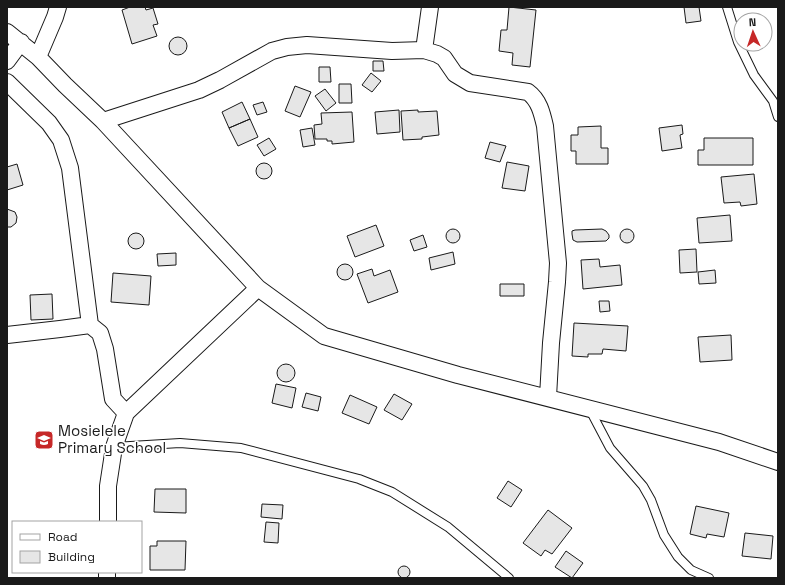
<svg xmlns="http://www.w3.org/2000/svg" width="785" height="585" font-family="'Space Grotesk',sans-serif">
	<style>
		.building { fill: #e6e6e6; stroke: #1a1a1a }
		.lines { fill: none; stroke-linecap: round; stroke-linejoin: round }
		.lane-casing { stroke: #1a1a1a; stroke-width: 10 }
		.street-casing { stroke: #1a1a1a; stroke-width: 18 }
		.lane { stroke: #fff; stroke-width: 8 }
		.street { stroke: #fff; stroke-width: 16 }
		.labels { text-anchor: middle; stroke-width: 3; stroke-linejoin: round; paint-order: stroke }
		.poi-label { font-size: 15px; fill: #1a1a1a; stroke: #fff; text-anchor: start }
	</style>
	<rect width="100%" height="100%" fill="#fff"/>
	<path class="building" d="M130,7H145L146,10L153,8L158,24L153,25L157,36L132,44L122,10Z
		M509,7L536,10L530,67L512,65L513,53L499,51L501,30H507Z
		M684,7H699L701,21L686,23Z
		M169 46a9 9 0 1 1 18 0a9 9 0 1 1-18 0Z
		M373,61H383L384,71H373Z
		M319,67H330L331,82H319Z
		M371,73L381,81L372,92L362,85Z
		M339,84H351L352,103H339Z
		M295,86L311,92L300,117L285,111Z
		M325,89L336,103L326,111L315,96Z
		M242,102L250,119L229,128L222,112Z
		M263,102L267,112L257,115L253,105Z
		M399,110L400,132L377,134L375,112Z
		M418,110V112L437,111L439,135L422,137V139L403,140L401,111Z
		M352,112L354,142L332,144V141H327V139H315L314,125L322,124L321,113Z
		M250,119L258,137L238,146L229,128Z
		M682,125L683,134L680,135L682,148L662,151L659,128Z
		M601,126V148H608V164H576V151H571V135H578V127Z
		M312,128L315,145L303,147L300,130Z
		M269,138L276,149L264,156L257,145Z
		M704,138H753V165H698V150H704Z
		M490,142L506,146L500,162L485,158Z
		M507,162L529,166L525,191L502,188Z
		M256 171a8 8 0 1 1 16 0a8 8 0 1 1-16 0Z
		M17,164L23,185L7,190V167Z
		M754,174L757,204L741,206L740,202L724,203L721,177Z
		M7,209L15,212L17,217L16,223L11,227H7Z
		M730,215L732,241L699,243L697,218Z
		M376,225L384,246L355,257L347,236Z
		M620 236a7 7 0 1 1 14 0a7 7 0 1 1-14 0Z
		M602,229L606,231L609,235V238L606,241L577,242L573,240L572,234V231L575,230Z
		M446 236a7 7 0 1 1 14 0a7 7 0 1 1-14 0Z
		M128 241a8 8 0 1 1 16 0a8 8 0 1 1-16 0Z
		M423,235L427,247L414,251L410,240Z
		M696,249L697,272L680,273L679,250Z
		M453,252L455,264L431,270L429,258Z
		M176,253V265L158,266L157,254Z
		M599,259L600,267L620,265L622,285L583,289L581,260Z
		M337 272a8 8 0 1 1 16 0a8 8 0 1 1-16 0Z
		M372,269L374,276L390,270L398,292L368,303L357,274Z
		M715,270L716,283L699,284L698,272Z
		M113,273L151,276L149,305L111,302Z
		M500,284H524V296H500Z
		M52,294L53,319L31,320L30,295Z
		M599,301H609L610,311L600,312Z
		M574,323L628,326L626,351L603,349L602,354H588V357L572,356Z
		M731,335L732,360L700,362L698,337Z
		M277 373a9 9 0 1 1 18 0a9 9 0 1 1-18 0Z
		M276,384L296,388L292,408L272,403Z
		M306,393L321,397L318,411L302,407Z
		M394,394L412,404L402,420L384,410Z
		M350,395L377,407L369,424L342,413Z
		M508,481L522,490L511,507L497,498Z
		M155,489H186V513L154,512Z
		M262,504L283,505L282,519L261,517Z
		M696,506L729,513L724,537L707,534L706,538L690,534Z
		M548,510L572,528L552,554L545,550L541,556L523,543Z
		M266,522L279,523L278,543L264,542Z
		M745,533L773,536L771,559L742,556Z
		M157,541H186L185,570H150V546H157Z
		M566,551L583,563L572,578L555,567Z
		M398 572a6 6 0 1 1 12 0a6 6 0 1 1-12 0Z"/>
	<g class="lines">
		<defs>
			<path id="lane" d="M727,7L738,42L754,75L773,101L778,117
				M590,410L610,448L643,486L651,500L664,535L678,557L691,570L709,578
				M114,447L180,443L241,448L359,479L392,492L448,527L509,578"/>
			<path id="street" d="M7,32L38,57L65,85L103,121L258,288L324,336L458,375L719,442L778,462
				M424,50L437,54L444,58L455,74L470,83L528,92C539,100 542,113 545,126L558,263L557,282L551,343L548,397
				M38,57L55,17L58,7
				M7,61L21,42
				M7,82L49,123L61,140L70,168L90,325L100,333L105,349L113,399L126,413
				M103,121L199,90L220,80L272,51L287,47L307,45L392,51L424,50L430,7
				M7,335L60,329L90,325
				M108,522V486L114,447L126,413L258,288
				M107,578V572"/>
		</defs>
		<use href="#lane" class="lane-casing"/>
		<use href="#street" class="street-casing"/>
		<use href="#lane" class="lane"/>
		<use href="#street" class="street"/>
	</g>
	<defs>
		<symbol id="school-square" viewBox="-11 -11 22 22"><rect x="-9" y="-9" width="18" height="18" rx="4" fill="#c62828" stroke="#fff"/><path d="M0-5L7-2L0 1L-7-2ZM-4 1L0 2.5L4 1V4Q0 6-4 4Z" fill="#fff"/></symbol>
	</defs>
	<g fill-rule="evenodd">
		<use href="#school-square" x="33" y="429" width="22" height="22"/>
	</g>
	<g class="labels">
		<g class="poi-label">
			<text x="58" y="436">Mosielele<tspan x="58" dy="17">Primary School</tspan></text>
		</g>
	</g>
	<rect width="785" height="585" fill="none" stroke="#1a1a1a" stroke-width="16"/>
	<rect x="12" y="521" width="130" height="52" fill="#ffffff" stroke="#a3a3a3"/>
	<rect x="20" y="534" width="20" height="6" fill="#ffffff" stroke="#a3a3a3"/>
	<text x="48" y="541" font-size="12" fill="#1a1a1a">Road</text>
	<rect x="20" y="551" width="20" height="12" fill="#e6e6e6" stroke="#a3a3a3"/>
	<text x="48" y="561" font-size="12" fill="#1a1a1a">Building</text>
	<g transform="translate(753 32) rotate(357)"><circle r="19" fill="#ffffff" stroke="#a3a3a3"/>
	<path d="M0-3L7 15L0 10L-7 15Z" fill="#c62828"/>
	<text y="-6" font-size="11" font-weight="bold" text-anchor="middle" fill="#1a1a1a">N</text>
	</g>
</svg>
